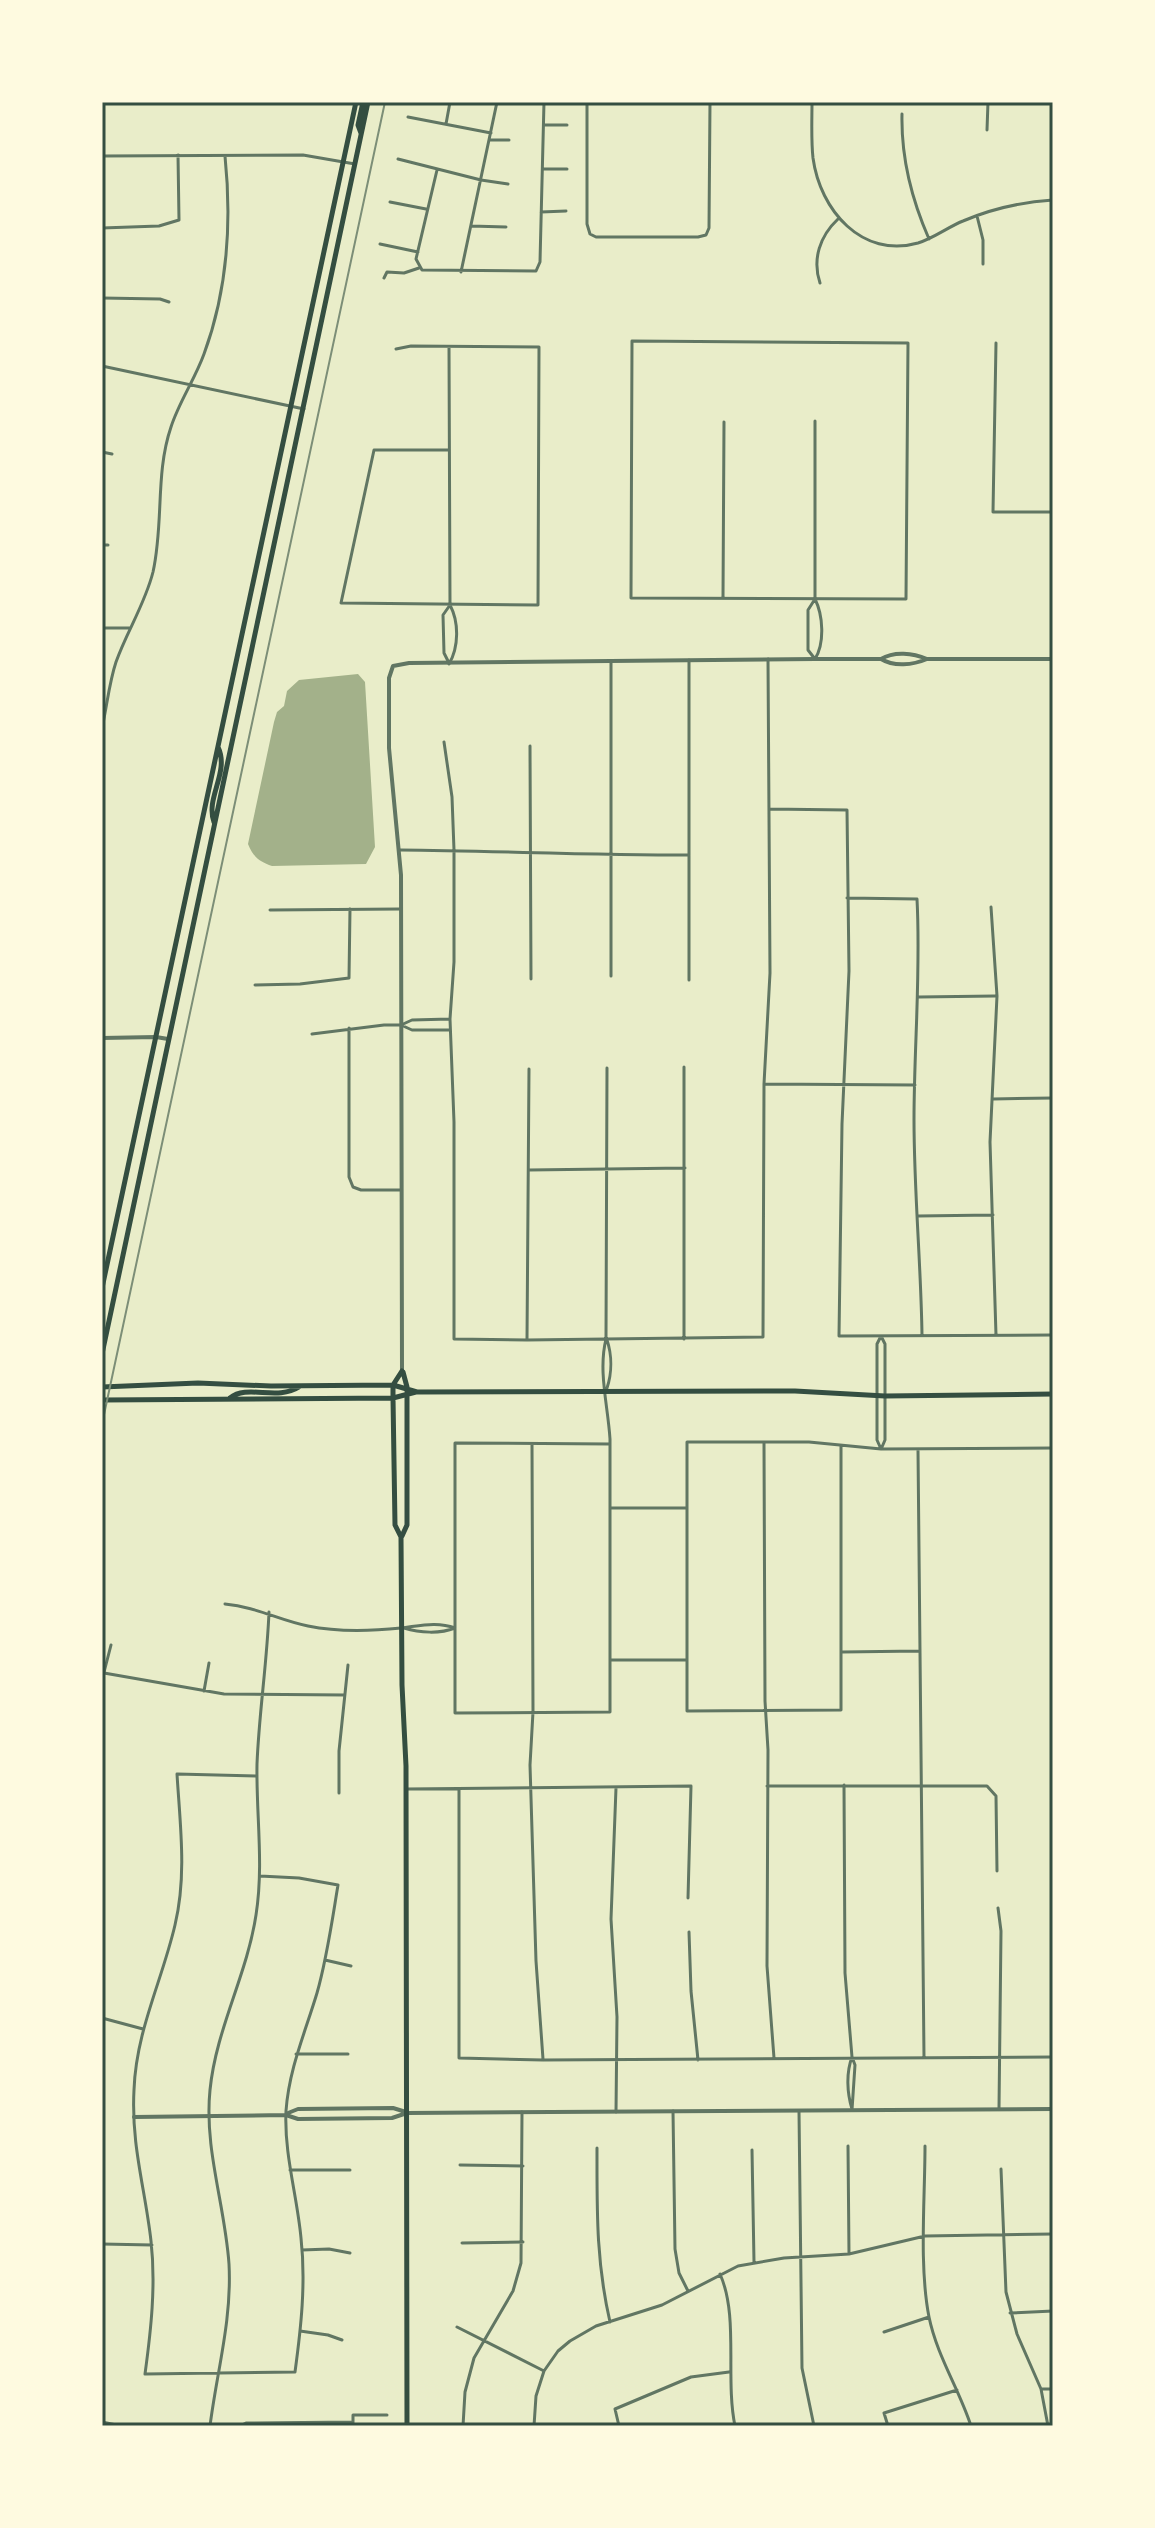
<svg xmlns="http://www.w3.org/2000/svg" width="1155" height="2528" font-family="'IBM Plex Sans',sans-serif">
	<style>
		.water { fill: #a3b18a }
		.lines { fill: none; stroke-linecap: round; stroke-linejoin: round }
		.minor { stroke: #617663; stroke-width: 3 }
		.tertiary { stroke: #617663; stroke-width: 4 }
		.secondary { stroke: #344e41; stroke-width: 5 }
		.rail { stroke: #7c8e77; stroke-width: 2 }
		.neatline { fill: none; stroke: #344e41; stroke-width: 3 }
	</style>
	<rect width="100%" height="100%" fill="#e9edc9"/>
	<path class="water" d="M358,674L365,682L375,847L366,864L272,866C259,861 253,857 248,844L274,722L277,712L284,706L287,691L299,680Z"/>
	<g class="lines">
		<path class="minor" d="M587,102V224L590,234L596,237H698L706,235L709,228L710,102
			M812,102C812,120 811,140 813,158C820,210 862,259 918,243C934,238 948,227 963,221C991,209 1022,202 1053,200
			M902,114C901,158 911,198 929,239
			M408,117L491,133
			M446,124L450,102
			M544,125H567
			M987,130L988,102
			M489,140H509
			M102,156L303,155L355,164
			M398,159L481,180L508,184
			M544,169H567
			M437,170L416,259L422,270L536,271L540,262L544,102
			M390,202L426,209
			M541,212L566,211
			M977,216L983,240V264
			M471,226L506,227
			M102,228L159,226L179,220L178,155
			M380,244L418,252
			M461,272L497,102
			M384,278L387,272L404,273L419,268
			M820,283C812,259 820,236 838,219
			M102,298L160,299L169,302
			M632,341L908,343L906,599L631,598Z
			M996,343L993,512H1053
			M449,347L450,605C459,622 459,647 449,664
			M396,349L411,346L539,347L538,605L341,603L374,450H449
			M102,366L304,409
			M102,452L112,454
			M102,545H108
			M723,598L724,422
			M815,599L808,610V650L815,659C825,643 823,615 815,599V421
			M102,628H130
			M689,660V980
			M448,661L444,653L443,615L450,605
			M611,662V976
			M102,728C107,706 109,683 116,662C127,631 145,604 153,572C164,523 155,474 171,427C179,402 195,379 204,354C228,289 232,224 225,156
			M444,742L452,797L454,850V962L450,1019L454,1122V1339L527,1340L763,1337L764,1084L770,973L768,659
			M530,746L531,979
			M769,809L847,810L849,971L842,1124L839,1336L1053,1335
			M400,850C496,851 592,855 689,855
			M847,898L917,899C921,973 914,1046 914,1120C914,1192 921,1264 922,1335
			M991,907L997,996L990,1142L996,1335
			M270,910L400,909
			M255,985L300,984L349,978L350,909
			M919,997L995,996
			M401,1025L412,1020L450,1019
			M349,1028V1177L353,1187L361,1190H401
			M312,1034L384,1025H401L412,1030H450
			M607,1068L606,1339C598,1371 608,1406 610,1439V1712L455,1713V1443L610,1444
			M764,1084L915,1085
			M993,1099L1053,1098
			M529,1170L685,1168
			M918,1216L993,1215
			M881,1336L885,1344V1440L882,1447
			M684,1339V1067
			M527,1340L529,1069
			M607,1340C612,1355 612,1373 607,1388
			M764,1443L765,1701L768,1750L767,1966L774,2058
			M532,1444L533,1712L530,1765L536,1961L543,2059
			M841,1446V1710L687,1711V1442H809L881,1449L1053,1448
			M881,1449L877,1440V1344L881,1336
			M918,1450L924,2057
			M610,1508H686
			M225,1604C257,1607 278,1620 308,1626C337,1632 372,1631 401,1628C419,1626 437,1621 455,1628
			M404,1628C420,1633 440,1634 455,1628
			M842,1652L919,1651
			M610,1660H686
			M104,1673L224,1694L345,1695
			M102,1680L111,1645
			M204,1691L209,1663
			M257,1776L177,1774C180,1824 187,1875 175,1925C162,1981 136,2031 134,2090C131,2145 145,2188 151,2241C156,2285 151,2330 145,2374L295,2372C301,2328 306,2283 301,2238C297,2195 284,2154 286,2111C289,2069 305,2033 317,1993C327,1958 332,1921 338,1885L299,1878L260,1876
			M844,1785L845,1973L852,2057L855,2065L852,2110
			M767,1786H987L996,1796L997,1871
			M616,1788L611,1919L617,2017L616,2112
			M406,1789L691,1786L688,1898
			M459,1789V2058L543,2060L1053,2057
			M339,1793V1751L348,1665
			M998,1908L1001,1931L999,2109
			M689,1932L691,1991L698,2060
			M325,1960L351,1966
			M102,2018L143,2029
			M296,2054H348
			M852,2109C847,2093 846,2073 852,2057
			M673,2111L675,2249L679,2273L688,2291
			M799,2111L802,2368L814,2426
			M848,2146L849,2254
			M925,2146C925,2199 919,2266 929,2317C937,2356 959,2389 971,2426
			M597,2148C597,2210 596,2261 610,2322
			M752,2150L754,2262
			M460,2165L523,2166
			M1001,2169L1006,2292L1017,2334L1041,2389L1048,2426
			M290,2170H350
			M462,2243L523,2242
			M102,2244L152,2245
			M302,2250L329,2249L350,2253
			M720,2274C739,2316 725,2378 735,2426
			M1010,2313L1053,2311
			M457,2327L544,2371
			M300,2331L328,2335L342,2340
			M884,2332L929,2317
			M1041,2389H1053
			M102,2422L121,2426
			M210,2426C217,2371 232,2320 229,2264C225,2205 204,2149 210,2090C216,2029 247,1975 256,1915C264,1864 256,1814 257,1764C259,1713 267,1663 269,1612
			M240,2426L246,2423L353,2422
			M353,2426V2415H387
			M463,2426L465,2392L474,2358L513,2291L521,2263L522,2112
			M534,2426L536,2396L544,2371L558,2351L570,2341L596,2326L662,2305L738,2266L784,2258L849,2254L925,2236L1053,2234
			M619,2426L615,2409L691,2377L729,2372
			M888,2426L884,2413L957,2390"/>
		<path class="tertiary" d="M881,659C894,651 913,653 927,659
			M102,1038L156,1037L168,1039
			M402,1371L401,875L389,748V678L393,666L409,663L815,659H881C894,667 913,665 927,659H1053
			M288,2113L298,2109L393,2108L406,2112
			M134,2117L286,2115L298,2119L392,2118L407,2113L1053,2109"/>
		<path class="secondary" d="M361,133L358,125L363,102
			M214,822C205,798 230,772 218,747
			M102,1288L356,102
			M102,1354L368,102
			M402,1371L393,1385V1398L395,1525L401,1537L402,1685L406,1766L407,2426
			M102,1387L198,1383L271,1386L393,1385L417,1392L795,1391L885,1396L1053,1394
			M230,1398C247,1384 277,1401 299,1387
			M102,1400L393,1398L416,1392
			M402,1536L407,1525V1387L403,1372"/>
		<path class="rail" d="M102,1424L385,102"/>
	</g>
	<rect width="1155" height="2528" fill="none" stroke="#fefae0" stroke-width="208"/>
	<rect x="104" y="104" width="947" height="2320" class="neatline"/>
</svg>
